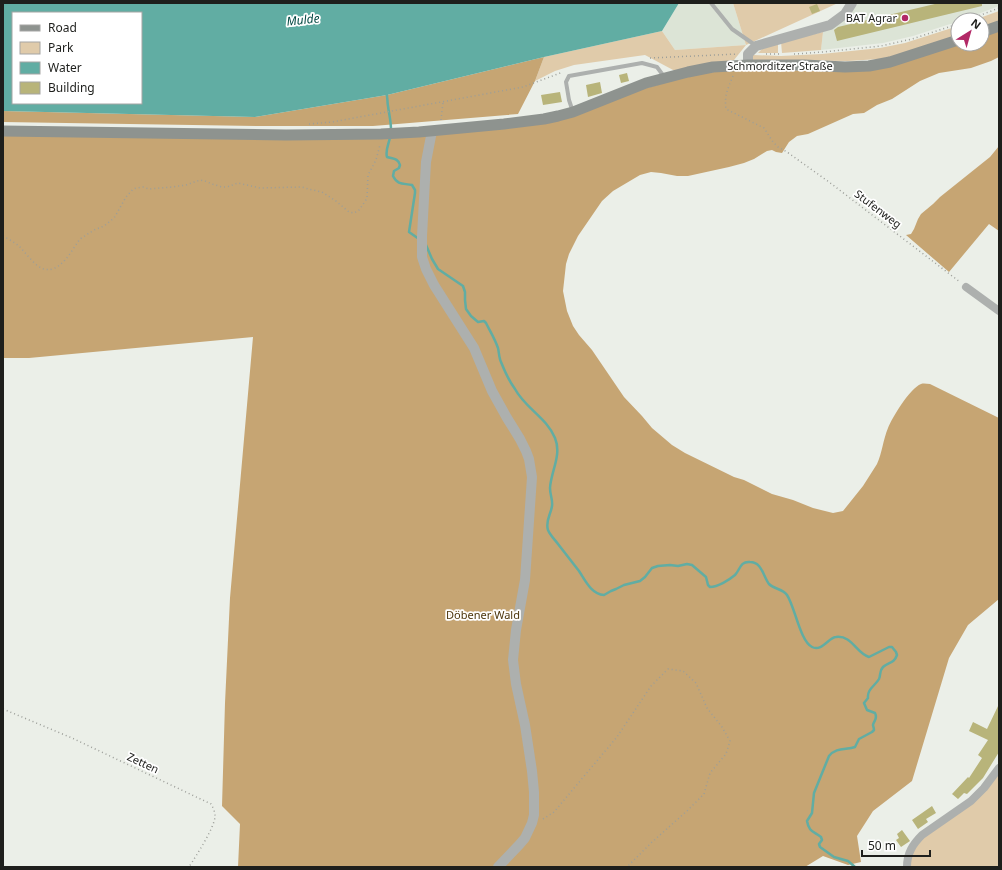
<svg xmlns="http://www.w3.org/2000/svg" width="1002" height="870" font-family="'Noto Sans',sans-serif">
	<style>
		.built { fill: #dce4d6 }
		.green { fill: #e0cbaa }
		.forest { fill: #c6a573 }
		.water { fill: #61ada3; fill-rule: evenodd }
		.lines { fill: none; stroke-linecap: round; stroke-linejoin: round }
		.stream { stroke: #61ada3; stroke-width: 2.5 }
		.building { fill: #b8b47a }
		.path { stroke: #9c9e99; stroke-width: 1.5; stroke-dasharray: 1 3; stroke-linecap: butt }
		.service { stroke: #adb0ae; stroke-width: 4 }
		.minor { stroke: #adb0ae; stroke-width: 8 }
		.tertiary { stroke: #adb0ae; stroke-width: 10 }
		.secondary { stroke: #8e938f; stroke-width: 11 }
		.poi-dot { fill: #b22866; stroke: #fff; stroke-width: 1.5 }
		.labels { text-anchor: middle; stroke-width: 3.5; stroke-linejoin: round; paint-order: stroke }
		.poi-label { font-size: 11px; fill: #1e1f1c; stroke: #fff; text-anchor: end }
		.street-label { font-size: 11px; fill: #1e1f1c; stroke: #fff }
		.park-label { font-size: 11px; fill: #4d360c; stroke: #fff }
		.water-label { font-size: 12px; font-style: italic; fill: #004741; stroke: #fff }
	</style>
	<rect width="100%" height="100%" fill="#ebefe8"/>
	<path class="built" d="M679,3H733L746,45L675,50L662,31Z
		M857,3H999V6L962,20H958V22L947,25L913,36L883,43L821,50L823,32L847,19Z"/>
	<path class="green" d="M733,3H838L746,45L734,60L675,71L645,55L574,65L555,71L535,81L544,57L662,31L675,50L746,45Z
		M999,11V24L982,30V20H974Z
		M958,26V38L905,54L879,59L848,61L753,60V55L781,56L822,54L880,48L905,43Z
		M823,32L821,50L782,53L781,42Z
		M778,43V53H758L762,49Z
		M999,768V867H907L915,843L962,808Z"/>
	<path class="forest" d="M999,30V57L991,61L971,68L939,73L920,81L892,99L877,105L864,113L853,114L808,134L797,136L789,142L782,153L776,152L772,150L767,151L754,159L744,163L729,167L688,176H677L661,173L651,172L640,175L613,191L602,201L578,236L569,254L566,264L563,291L567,311L573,326L579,335L592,350L624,397L642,416L652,428L672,445L685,453L734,477L744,480L772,494L793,500L813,508L833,513L843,511L863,486L877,464C882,453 883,440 888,428C892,418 910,388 921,384C924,383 927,384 930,384L999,418V599L968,625L949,658L912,781L873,811L857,836L861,862L848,865L823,856L805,867H238L240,824L222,806L225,703L230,598L253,337L29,358H3V136L504,128L689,76L732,69L826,71L960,44H982V37Z
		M544,57L535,81L518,114L373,126H256L3,122V111L255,117L387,95Z
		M999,146V231L989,224L949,272L906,235L911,234L914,229L918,219L921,214L933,204L940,197L990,157Z"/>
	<path class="water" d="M3,3H679L662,31L544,57L387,95L255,117L3,111ZM13,13H141V103H13Z"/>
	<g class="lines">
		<path class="stream" d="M386,92C388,97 387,101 388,106C389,114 391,121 391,130
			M390,137C389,144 385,150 387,157C393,159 398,158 400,165L399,168L394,171L393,176C398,186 404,183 412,185L415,190V193L409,232L419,239
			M426,245L432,259L438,269L463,286L465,292V300L466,309L471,316L478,322L484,321L486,323C490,331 495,339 498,348C499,352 499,358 501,362C505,372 509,381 515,389C525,408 547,418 555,438C562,455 551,471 550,488C550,495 553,500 552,506C551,514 545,521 548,530C550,535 555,540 558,544C565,553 572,562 579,571C585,580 591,594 604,595L611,591L616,589L624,585L640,581L645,577L652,568L658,566L670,565L678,566L687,564L692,565L706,577L708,585L710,587C718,587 729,580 735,575C740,570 740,561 750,562C762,562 763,576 769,584C774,589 783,589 787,595C795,607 800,641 812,647C822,652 829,637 836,637C852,635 856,653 869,657L889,647H892L896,652L897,655C894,664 888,662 883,667C879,671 881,675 879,679C875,686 867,689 868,698L864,703L867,710L875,713C878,719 874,720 873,725C873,726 874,728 874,730L872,732L859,739L855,747C846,750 836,747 829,756L814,793L812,813L807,821C809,832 813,831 821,837L822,840L819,844L820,847L834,857L848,861L855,867"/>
	</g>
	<path class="building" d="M939,3H982V6L837,41L834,30L838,27Z
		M817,4L820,11L812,14L809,7Z
		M627,73L629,81L621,83L619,75Z
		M600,82L602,93L588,97L586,85Z
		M560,92L562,102L543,105L541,95Z
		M999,704V752L983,778L967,794L964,793L958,799L952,794L968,777L969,778L982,758L978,755L988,740L969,731L973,722L987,729Z
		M932,806L936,813L926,819L928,822L918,829L912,820Z
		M902,830L910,841L901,847L896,840L899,838L897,834Z"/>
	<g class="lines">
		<path class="path" d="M968,20L999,8
			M766,54H782
			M794,54L823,52L881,46L912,39L958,24
			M650,58L738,54
			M733,76C728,88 724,96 726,109L764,128L773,142L778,147L787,152L829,182L960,282
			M441,120L443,102
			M309,124L332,122L523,87L563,72
			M3,236C8,239 14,242 19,246C31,258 42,280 61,264C69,257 74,247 80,239L94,230L104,226L114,218L117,213L126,197L133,189L137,188L143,187L149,189L172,187L186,185L200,180L205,181L212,184L222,187H227L238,183L260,188L302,187L308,189L322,192L336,201L349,212L354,213L359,210L364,203L367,198L368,175L376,160L380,145
			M3,709L72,738L211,804C213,807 215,812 215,816C215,827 196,856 189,867
			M543,819L554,812L617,737L651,686L668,669L683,671L696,683L707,708L722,727L730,741L726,754L710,773L704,794L688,810L651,843L627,867"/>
		<path class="service" d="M711,3L732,29L755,45
			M573,112L569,100L566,82L569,76L642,63L657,67L665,78"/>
		<path class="minor" d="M966,287L999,311
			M907,867C907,853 913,844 922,835L971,801L984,788L999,768"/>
		<path class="tertiary" d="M748,65V54L756,46L830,25L845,14L852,3
			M432,131L426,162L422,236V257L426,269L434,285L474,348L492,391L507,418L520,439L526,451L529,459L532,477L525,580L516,630L513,660L516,684L525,725L532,771L534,792V815L532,823L525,838L519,845L498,867"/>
		<path class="secondary" d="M982,32L999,26
			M3,131L286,135L381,134L419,132L504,124L544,119L558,116L573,112L646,83L688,72L713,67L748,65H804L845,67L869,66L890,62L958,40"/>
	</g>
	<circle class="poi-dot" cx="905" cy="18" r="4"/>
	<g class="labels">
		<g class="poi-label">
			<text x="897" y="22">BAT Agrar</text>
		</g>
		<g class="street-label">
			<text x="780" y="70">Schmorditzer Straße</text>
			<text transform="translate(878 209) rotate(37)" y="4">Stufenweg</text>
			<text transform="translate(143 763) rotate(25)" y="4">Zetten</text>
		</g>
		<g class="park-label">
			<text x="483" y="619">Döbener Wald</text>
		</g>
		<g class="water-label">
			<text transform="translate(303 20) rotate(-6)" y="4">Mulde</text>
		</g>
	</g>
	<rect width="1002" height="870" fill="none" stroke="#1e1f1c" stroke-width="8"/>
	<rect x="12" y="12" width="130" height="92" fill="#ffffff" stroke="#a5a5a4"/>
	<rect x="20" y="25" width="20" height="6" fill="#8e938f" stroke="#a5a5a4"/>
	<text x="48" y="32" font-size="12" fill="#1e1f1c">Road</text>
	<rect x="20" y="42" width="20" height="12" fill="#e0cbaa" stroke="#a5a5a4"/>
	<text x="48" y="52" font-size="12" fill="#1e1f1c">Park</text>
	<rect x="20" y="62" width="20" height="12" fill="#61ada3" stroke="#a5a5a4"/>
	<text x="48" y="72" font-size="12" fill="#1e1f1c">Water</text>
	<rect x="20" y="82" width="20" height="12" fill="#b8b47a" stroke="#a5a5a4"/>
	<text x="48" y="92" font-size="12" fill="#1e1f1c">Building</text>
	<g transform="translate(970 32) rotate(37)"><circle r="19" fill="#ffffff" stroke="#a5a5a4"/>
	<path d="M0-3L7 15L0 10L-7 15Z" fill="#b22866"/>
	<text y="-6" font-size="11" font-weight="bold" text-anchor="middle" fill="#1e1f1c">N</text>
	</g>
	<path d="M862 850v6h68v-6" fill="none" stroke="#1e1f1c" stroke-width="2"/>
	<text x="868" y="850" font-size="12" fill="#1e1f1c" stroke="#ffffff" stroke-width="3" paint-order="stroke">50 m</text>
</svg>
